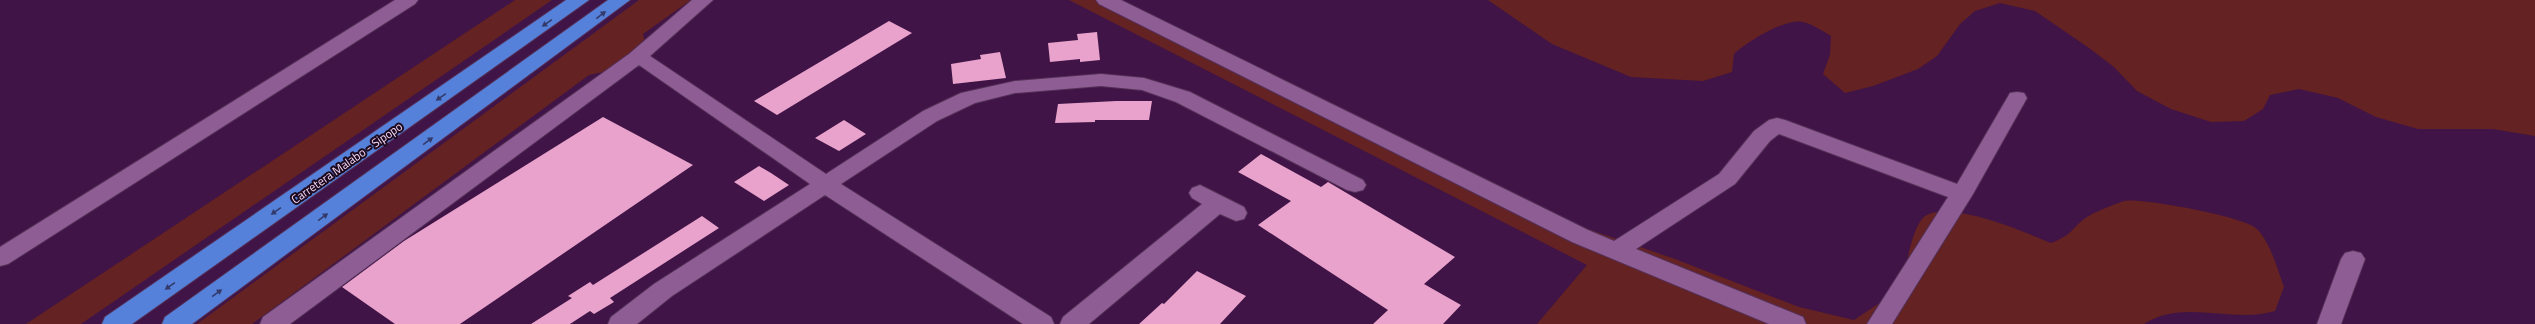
<svg xmlns="http://www.w3.org/2000/svg" width="2535" height="324" font-family="'Titillium Web',sans-serif">
	<style>
		.green { fill: #642222 }
		.building { fill: #e8a2cc }
		.lines { fill: none; stroke-linecap: round; stroke-linejoin: round }
		.minor-casing { stroke: #543058; stroke-width: 2 }
		.highway-casing { stroke: #543058; stroke-width: 2 }
		.minor { fill: #8e5d93; fill-rule: evenodd }
		.highway { fill: #5581db; fill-rule: evenodd }
		.oneway { fill: #333a6a }
		.labels { text-anchor: middle; stroke-width: 4; stroke-linejoin: round; paint-order: stroke }
		.street-label { font-size: 12px; fill: #f6daf8; stroke: #1d0a1f }
	</style>
	<rect width="100%" height="100%" fill="#401446"/>
	<path class="green" d="M515,0H552L81,324H26Z
		M639,0H691L643,34L649,62L589,75L252,324H197Z
		M1069,0H1115L1579,226L1675,259L1799,307L1854,320L1901,289C1906,270 1910,234 1922,219C1942,196 2027,233 2051,243C2073,235 2071,228 2087,217C2097,211 2113,205 2124,201C2139,197 2247,217 2257,229C2271,244 2277,268 2284,287L2275,311C2233,324 2183,298 2144,324H1537L1587,265Z
		M1488,0H2535V136L2493,129H2418L2376,117L2338,98L2299,89L2270,95L2263,109L2244,121L2211,122L2171,109L2137,91L2114,67L2089,48L2035,11L2000,3L1975,11L1960,24L1937,56L1918,69L1873,86L1845,93L1823,74L1830,55L1831,36C1823,31 1812,24 1803,22C1785,18 1747,42 1734,54L1732,72L1703,81L1631,77L1552,44Z"/>
	<path class="building" d="M889,21L912,33L777,115L754,101Z
		M1097,32L1100,60L1080,62V59L1050,62L1048,43L1078,40L1077,34Z
		M1000,52L1006,78L953,84L951,64L981,59L980,55Z
		M1116,101H1152L1149,120H1095V122L1055,123L1058,104Z
		M603,117L693,165L460,324H395L342,287L404,241Z
		M844,120L866,134L839,151L815,138Z
		M1261,154L1321,187L1328,182L1455,257L1424,284L1461,305L1443,324H1373L1388,310L1258,225L1291,201L1238,172Z
		M759,166L771,173L789,185L764,201L734,182Z
		M702,216L719,228L610,298L614,302L594,314L590,311L570,324H531L572,298L568,296L590,282L593,285Z
		M1197,271L1246,296L1220,324H1139L1162,303L1164,304Z"/>
	<g class="lines">
		<defs>
			<path id="minor" d="M395,0H418L415,4L8,264L0,266V247Z
				M692,0H713L650,56L826,174L923,111L961,93L1015,81L1101,74L1144,78L1190,92L1363,180L1366,185L1363,190L1355,192L1347,190L1176,102L1142,90L1101,86L1015,93L975,103L937,121L841,184L1051,317L1054,324H1023L825,195L672,296L637,324H608L611,317L654,284L810,184L639,65L290,324H260L263,317L629,54Z
				M1096,0H1121L1588,230L1614,241L1719,174L1754,131L1769,120L1777,118L1785,120L1957,184L2010,93L2017,92L2024,93L2027,98L1973,194L1892,324H1867L1948,197L1779,134L1770,141L1735,184L1636,249L1803,317L1806,324H1769L1572,242L1099,4Z
				M1200,185L1244,207L1247,213L1244,219L1236,221L1220,214L1089,324H1060L1063,317L1202,204L1192,198L1189,193L1192,188Z
				M2353,251L2361,253L2365,259L2341,324H2317L2341,259L2345,253Z"/>
			<path id="highway" d="M566,0H589L132,324H102L105,317Z
				M608,0H630L192,324H162L165,317Z"/>
		</defs>
		<use href="#minor" class="minor-casing"/>
		<use href="#highway" class="highway-casing"/>
		<use href="#minor" class="minor"/>
		<use href="#highway" class="highway"/>
	</g>
	<defs><path id="oneway-solid" d="M-6-.8H1V-3.2L6.5 0L1 3.2V.8H-6Z"/></defs>
	<g class="oneway">
		<use href="#oneway-solid" transform="translate(601 15) rotate(-38)"/>
		<use href="#oneway-solid" transform="translate(547 23) rotate(145)"/>
		<use href="#oneway-solid" transform="translate(441 97) rotate(145)"/>
		<use href="#oneway-solid" transform="translate(428 141) rotate(-36)"/>
		<use href="#oneway-solid" transform="translate(276 211) rotate(145)"/>
		<use href="#oneway-solid" transform="translate(323 217) rotate(-36)"/>
		<use href="#oneway-solid" transform="translate(170 286) rotate(145)"/>
		<use href="#oneway-solid" transform="translate(217 293) rotate(-36)"/>
	</g>
	<g class="labels">
		<g class="street-label">
			<text transform="translate(347 163) rotate(-35)" y="4">Carretera Malabo - Sipopo</text>
		</g>
	</g>
</svg>
